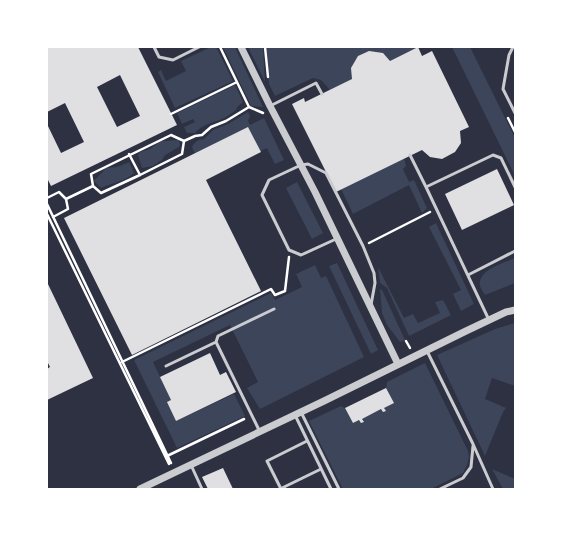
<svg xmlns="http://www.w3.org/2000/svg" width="562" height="536" font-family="'PT Sans Narrow',sans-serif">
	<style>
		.green { fill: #3c4559 }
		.building { fill: #e0e0e3; fill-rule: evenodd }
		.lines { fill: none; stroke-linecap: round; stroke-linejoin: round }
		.path { stroke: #fff; stroke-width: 2.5 }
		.service { stroke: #caccd0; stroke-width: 3 }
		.tertiary { stroke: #caccd0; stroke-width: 7 }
	</style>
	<rect width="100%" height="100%" fill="#2d3142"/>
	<path class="green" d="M211,47H216L233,81L175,108L158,72L161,70L166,81L186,71L181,61Z
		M223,47H235L263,107L251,106Z
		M248,47H263L265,82Z
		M265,47H418L330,90L321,80L313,78L275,96L269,84Z
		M452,47H470L515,138V176Z
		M235,85L243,102L237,107L236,110C232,112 230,115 226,117C215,123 203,123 195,133H187L184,127L195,122L193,119L182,124L177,113Z
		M248,112L250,116L248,121L250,125L264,118L284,160L275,164L267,148L258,152L247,128L195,154L192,147C194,142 199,139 204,139L213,130L228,124Z
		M179,140L180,146L164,156L163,159L153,166L142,168L138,155L140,152L150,149L161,141Z
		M404,158L406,166L403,169L409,182L414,180L427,208L422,213L409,185L353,214L341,189Z
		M129,162L134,173C125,181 112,183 101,188L94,181L106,168L117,167Z
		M297,182L323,233L312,239L286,188Z
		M436,223L474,304L461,311L453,294L461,290L429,227Z
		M515,258V283L485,295C483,292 481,289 480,286C477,270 504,263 515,258Z
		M337,263L378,350L371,354L329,266Z
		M315,265L321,278L326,276L364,357L260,409L247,388L258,382L230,325L153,362L171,400L176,421L234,394L245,416L177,448L134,360L271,293L275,300L302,287L296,274Z
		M378,267L404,318L413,314L418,323L440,313L435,302L443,300L451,315L409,336L387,288L380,283Z
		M380,289L382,290L405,340L400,342L387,325L382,313Z
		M515,323V386L492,378L485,399L506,408L503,412L485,456L437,355L495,329Z
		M425,363L468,451L469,457L467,465L463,473L431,489H343L309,421L341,406L345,408L353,423L393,403L386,388L387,382Z
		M492,469L515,479V489H503Z"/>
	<path class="building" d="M47,47H138L177,125L51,186L47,178V124L61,153L84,142L65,103L47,112ZM120,75L140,116L117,127L97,87Z
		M418,47L422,56L432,51L469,127L460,131L461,143L455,152L442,159L430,157L422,150L336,192L292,104L304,98L305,102L352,79L351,68L358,56L369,51L383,53L390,61Z
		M248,127L261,152L206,180L261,291L132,355L64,218Z
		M497,169L514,205L462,230L445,194Z
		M47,282L93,378L47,400V369L50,367L47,361Z
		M210,353L220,375L226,372L236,392L176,421L167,402L171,400L160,377Z
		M386,388L394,403L384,408L386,411L383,412L381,409L362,419L364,422L361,423L359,420L353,423L345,408Z
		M223,468L233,489H208L202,477Z"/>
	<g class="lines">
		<path class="path" d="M220,47L249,107L263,113
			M265,47L268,77
			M171,114L237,82
			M508,118L515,132
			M129,154L140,175L182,154L184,141
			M93,186L101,193L140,175
			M47,198L59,192L66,199L93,186L91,174L171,135L184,141L195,136L202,135L211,127L226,121L249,107
			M47,204L171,463
			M47,214L169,464
			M53,217L68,209L66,199
			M369,243L430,212
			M406,341L410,348
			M122,362L271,289L275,295L285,291L289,257
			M167,456L244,419"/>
		<path class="service" d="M154,47L159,57L173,60L199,47
			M513,47L509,55L503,89L515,113
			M270,106L316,83L322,94
			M410,155L426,187
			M336,239L301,255L289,250L262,195L269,180L301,165L308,164L326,173L363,246L374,273L375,283L371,305
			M468,275L515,251
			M489,320L426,187L493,155L501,158L515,187
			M216,342L218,336L274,309
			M427,351L473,444L493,489
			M166,366L216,342L260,432
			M301,412L339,489
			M295,415L331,489
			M191,465L202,489
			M280,489L321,469
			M281,489L267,461L307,441
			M440,489L463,478L471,467L473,446"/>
		<path class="tertiary" d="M241,47L270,106L315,192L398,364
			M140,489L324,401L466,331L506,312L515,310"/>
	</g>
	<rect width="562" height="536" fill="none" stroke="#ffffff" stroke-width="96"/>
</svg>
